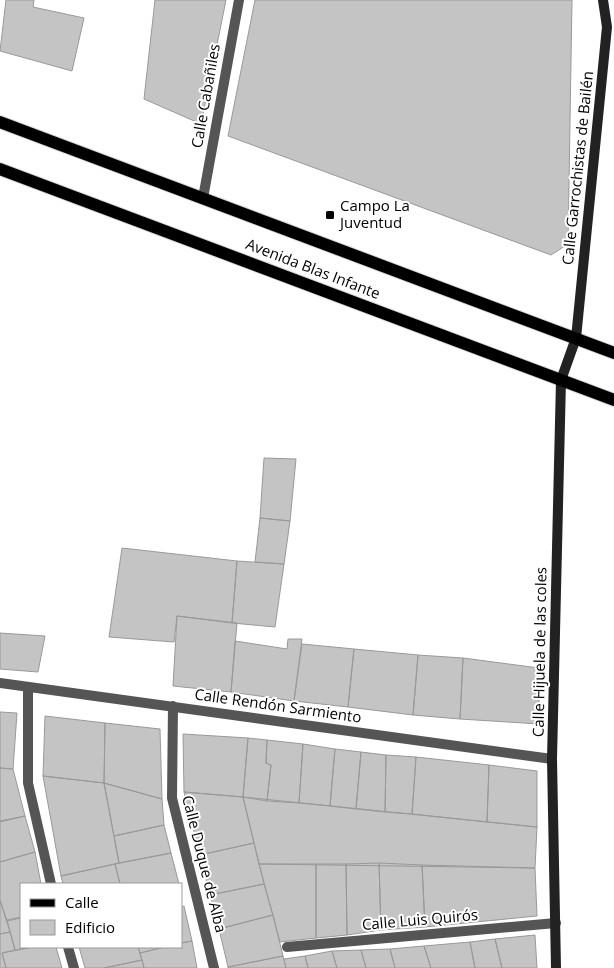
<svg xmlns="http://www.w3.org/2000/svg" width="614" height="968" font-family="'Open Sans',sans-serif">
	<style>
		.building { fill: #c4c4c4; stroke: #999 }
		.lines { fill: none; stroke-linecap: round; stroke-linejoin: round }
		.primary-casing { stroke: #dbdbdb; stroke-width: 14 }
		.street { stroke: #555; stroke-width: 10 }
		.secondary { stroke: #222; stroke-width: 10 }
		.primary { stroke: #000; stroke-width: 12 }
		.poi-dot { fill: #000; stroke: #fff; stroke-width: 2 }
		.labels { text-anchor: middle; stroke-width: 4; stroke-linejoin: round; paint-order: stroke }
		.street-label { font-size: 15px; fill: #000; stroke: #fff }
		.poi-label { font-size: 15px; fill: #000; stroke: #fff; text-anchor: start }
	</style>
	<rect width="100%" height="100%" fill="#fff"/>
	<path class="building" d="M6,0H34L33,7L84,18L72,71L0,51Z
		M155,0H226L201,124L144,99Z
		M255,0H572L568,244L551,255L228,136Z
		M264,458L296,459L290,521L260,518Z
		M260,518L290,521L284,564L255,562Z
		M122,548L237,561L232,623L177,616L174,642L109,637Z
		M237,561L284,564L275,627L232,623Z
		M177,616L237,623L231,692L173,686Z
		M0,633L45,636L38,672L0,669Z
		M288,639H302L294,701L231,692L235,641L287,649Z
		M302,644L354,649L348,707L294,701Z
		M354,649L418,655L413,715L348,707Z
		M418,655L463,658L460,719L413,715Z
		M463,658L539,668V724L460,719Z
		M0,712L17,713L13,769L0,768Z
		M45,716L105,723L104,783L43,776Z
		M105,723L160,729L162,799L104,783Z
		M183,734L248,738L243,797L184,792Z
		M248,738L267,740L266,763L271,765L267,801L243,797Z
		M267,740L303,744L299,803L267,801L271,765L266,763Z
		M303,744L335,749L330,806L299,803Z
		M335,749L361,752L356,809L330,806Z
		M361,752L386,755L385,812L356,809Z
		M386,755L416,757L412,814L385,812Z
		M416,757L489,765L487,822L412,814Z
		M489,765L537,771V827L487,822Z
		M0,768L13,769L25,816L0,822Z
		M43,776L104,783L119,863L61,876Z
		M104,783L162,799L164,825L114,836Z
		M184,792L243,797L254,843L200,855Z
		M243,797L537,827L535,868L259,864Z
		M25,816L35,852L0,862V821Z
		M164,825L171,853L119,863L114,836Z
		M254,843L264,884L210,895L200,855Z
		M35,852L41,884H21V918L7,921L0,900V862Z
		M171,853L179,884H120L115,864Z
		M379,863L422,865L425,927L381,930Z
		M379,863L381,930L347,935L346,864Z
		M115,864L120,884H63L61,876Z
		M259,864H316V938L280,942Z
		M316,864H346L347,935L316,938Z
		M422,865L535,868L537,916L425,927Z
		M264,884L273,915L219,929L210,895Z
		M0,900L10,932L0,934Z
		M184,906L192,941L181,943V907Z
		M273,915L283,956L228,967L219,929Z
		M21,917V947H31L15,950L7,920Z
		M10,932L15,950L2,953L6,968H0V934Z
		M535,935L537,968H502L495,939Z
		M495,939L502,968H475L470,942Z
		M192,941L197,968H144L140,953L165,947H181V943Z
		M470,942L475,968H431L424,946Z
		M424,946L431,968H395L390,949Z
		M33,947H56L62,968H6L2,953Z
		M79,947H138L142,960L104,968H85Z
		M138,947H165L140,953Z
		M390,949L395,968H366L361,950Z
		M361,950L366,968H337L332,951Z
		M332,951L337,968H308L305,956Z
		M283,956L286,968H228V967Z
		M305,956L308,968H286L284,959Z
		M142,960L144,968H104Z"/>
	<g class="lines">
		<defs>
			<path id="primary" d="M0,122L614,353
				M0,169L614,400"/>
		</defs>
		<use href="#primary" class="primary-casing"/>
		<path class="street" d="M203,198L239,0
			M0,683L552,759
			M28,687V783L51,884
			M173,706L172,798L214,968
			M68,947L74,968
			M287,947L556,923"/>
		<path class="secondary" d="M556,968L552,759L561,380L576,338L607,27L603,0"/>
		<use href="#primary" class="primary"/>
	</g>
	<rect class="poi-dot" x="325" y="210" width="10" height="10" rx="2.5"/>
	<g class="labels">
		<g class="street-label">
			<text transform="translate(206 96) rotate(-80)" y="5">Calle Cabañiles</text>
			<text transform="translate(578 168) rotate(-84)" y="5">Calle Garrochistas de Bailén</text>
			<text transform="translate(313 269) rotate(21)" y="5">Avenida Blas Infante</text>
			<text transform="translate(540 652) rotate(-89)" y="5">Calle Hijuela de las coles</text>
			<text transform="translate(278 706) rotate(8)" y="5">Calle Rendón Sarmiento</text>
			<text transform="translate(204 864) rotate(76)" y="5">Calle Duque de Alba</text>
			<text transform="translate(420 920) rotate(-5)" y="5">Calle Luis Quirós</text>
		</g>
		<g class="poi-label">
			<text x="340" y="211">Campo La<tspan x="340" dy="17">Juventud</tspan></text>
		</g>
	</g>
	<rect x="20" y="883" width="162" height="65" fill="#ffffff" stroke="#999999"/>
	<rect x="30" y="899" width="25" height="8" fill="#000000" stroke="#999999"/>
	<text x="65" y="908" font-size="15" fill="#000000">Calle</text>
	<rect x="30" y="920" width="25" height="15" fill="#c4c4c4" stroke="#999999"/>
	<text x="65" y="933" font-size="15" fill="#000000">Edificio</text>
</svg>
